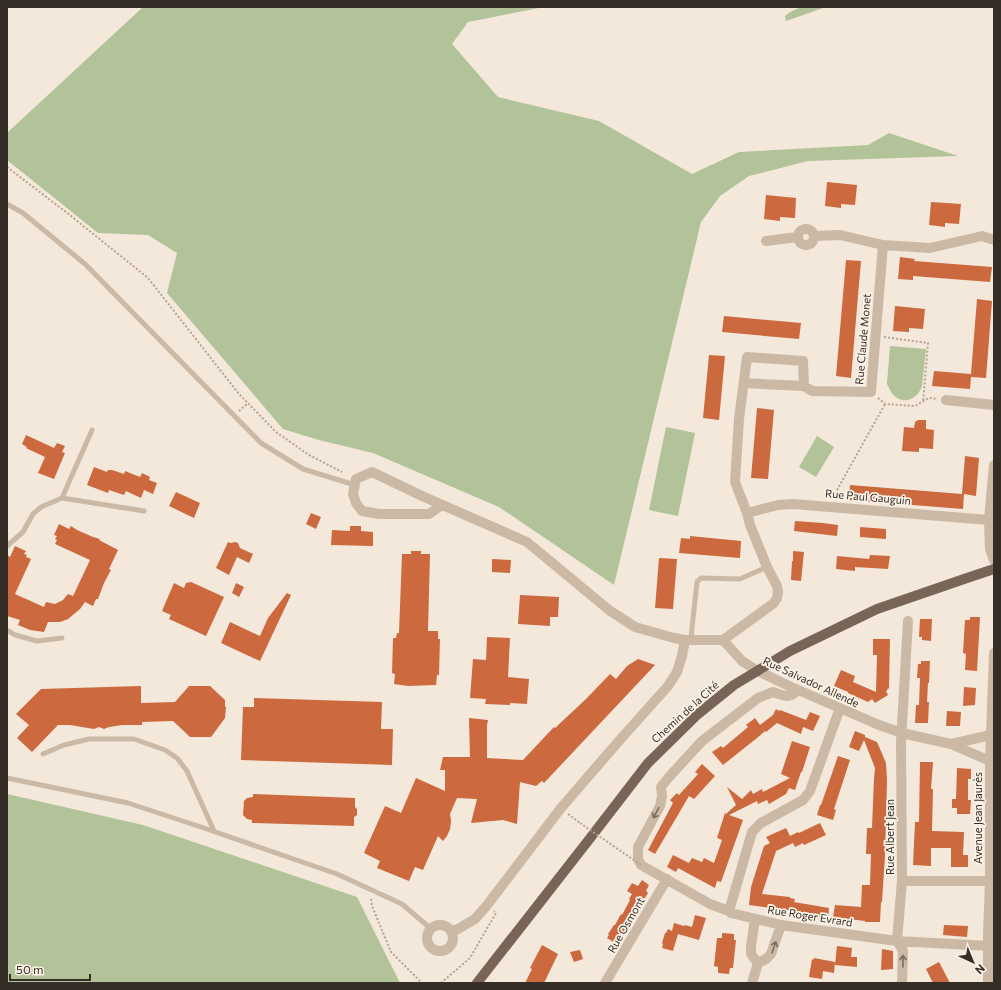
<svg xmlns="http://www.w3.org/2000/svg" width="1001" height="990" font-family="Commissioner,sans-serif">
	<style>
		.green { fill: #b2c299 }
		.building { fill: #cc693f }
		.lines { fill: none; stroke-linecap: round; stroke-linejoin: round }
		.path { stroke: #b7a38f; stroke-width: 2; stroke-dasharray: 2 2; stroke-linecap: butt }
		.service { stroke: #cbb9a5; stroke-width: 5 }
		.minor { stroke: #cbb9a5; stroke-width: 10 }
		.tertiary { stroke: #cbb9a5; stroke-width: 10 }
		.primary { stroke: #796557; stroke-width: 10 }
		.path-bridge { stroke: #b7a38f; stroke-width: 2; stroke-dasharray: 2 2; stroke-linecap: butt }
		.oneway { stroke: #7a6c60 }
		.labels { text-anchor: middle; stroke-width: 3.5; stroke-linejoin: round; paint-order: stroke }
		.street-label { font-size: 11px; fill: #372d27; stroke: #faf2e6 }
	</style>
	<rect width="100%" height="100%" fill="#f3e8da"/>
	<path class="green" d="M143,7H544L468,22L452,44L498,97L599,121L692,174L739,152L868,145L889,133L958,156L808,161L749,176L720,196L701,222L614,585L499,507L373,453L319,440L283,429L167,293L177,253L148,235L98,233L7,160V133Z
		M801,7H826L786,21L785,16L790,12Z
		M890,346L926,349L922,386C917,401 901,406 891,392C890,390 888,386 887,384C887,380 888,375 888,371C889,363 889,354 890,346Z
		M666,427L695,433L678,516L649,510Z
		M817,436L834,447L816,477L799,467Z
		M7,794L143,825L357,897L400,983H7Z"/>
	<path class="building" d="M827,182L857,185L855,205L841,204V208L825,206Z
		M766,195L796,198L795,218L780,217V221L764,219Z
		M931,202L961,204L959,224L945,223V227L929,225Z
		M900,257L915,259L914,261L992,267L990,282L913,276V280L898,279Z
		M846,260L861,261L851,378L836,376Z
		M977,299L992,301L986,378L971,377L970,389L932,386L934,371L971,374Z
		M895,306L925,309L923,329L909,328V332L893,331Z
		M724,316L801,323L799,339L722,332Z
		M709,355L725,356L719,420L703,418Z
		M757,408L774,410L768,479L751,478Z
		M918,420H926V429L934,430L933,449L919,448V452L902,451L904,427L914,428L915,422Z
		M26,435L54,448L57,443L65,446L62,452L65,453L54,479L38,473L45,457L26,448L27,447L22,444Z
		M965,456L979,458L976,496L964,494L963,509L849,500L850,485L962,494Z
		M94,467L107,472L108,470H112L124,474L125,471L140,477L142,473L150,477L149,480L157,483L153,494L144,490L141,498L126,491L124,495L109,490L108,493L87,485Z
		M176,492L200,503L194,518L169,506Z
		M311,513L321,517L316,529L306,524Z
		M795,521L823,523L838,525L837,536L794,531Z
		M59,524L69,529L71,526L77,530L93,537L100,539L99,540L118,550L109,569L111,570L104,583L98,599H96L93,606L85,602L80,609L68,619L60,622H48L44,632L30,630L18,625L20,620L7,616V555L10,557L15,546L26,551L24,554L27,555L26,557L31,559L15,594L44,607L46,602L55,604L63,600L68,594L73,596L90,560L55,544L57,540L55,539L57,536L54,535Z
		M350,526H361V531L373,532V546L331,545L332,530L350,531Z
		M860,527L886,529V539L860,537Z
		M690,536L741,541L740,558L679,553L681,538L690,539Z
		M228,542L231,543L235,542L238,543L240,548L253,554L249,563L237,557L229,575L216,568Z
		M411,551H421V554H430L428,631H438V639H440L439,675H437L436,685L408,686L394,684L395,674L392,673L393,638H396L397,633H399L402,554H411Z
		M793,551L804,552L801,581L791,580L792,561H793Z
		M870,555L890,556L888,569L855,567V571L836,569L837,556L869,559Z
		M659,558L677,559L673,609L655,608Z
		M492,559L511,560L510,573L492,572Z
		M191,582L224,597L206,636L169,619L171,615L162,611L174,583L184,588L186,583Z
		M236,583L244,587L239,597L232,593Z
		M287,593L291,595L260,661L221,643L230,622L260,636L268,618Z
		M520,595L559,597L558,617H550V626L518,624Z
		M970,617H980L977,671L965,670L966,654L963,653L965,620H970Z
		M920,619H932L931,641L922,640V637H919Z
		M487,637L510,638L508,677L529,679L527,704L510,703V705L485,704L486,699L470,698L473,659L486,660Z
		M873,639H890L889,688L886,691L888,695L875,703L872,699L868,702L848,693V692L834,686L841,670L855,676L853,682L876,692L877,655H873Z
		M638,659L655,665L544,783L542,781L536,786L520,782L517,824L503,820L471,823L477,799L457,798L450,814L451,821L450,829L447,836L443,841L438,836L423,870L415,867L409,881L377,868L380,861L364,853L385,806L401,813L416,778L445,791V770H440L443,757H470L469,718L488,720L487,725V758L523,760L554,727L555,728L586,699L610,674L616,679L627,666Z
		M921,661H930L929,683H928L927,702H929L928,723H915L916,705H919L920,678H917L918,664H921Z
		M141,686V703L175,702L189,686H210L225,700V707H226L225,718L211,737H190L173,721L142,722V725H122L109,727L104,729L99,727L94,729L70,725H58L32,752L17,738L29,725L16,714L41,689Z
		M964,687L976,688L975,705L963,706Z
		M254,698L382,702L381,729H393L392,765L241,760L243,707H254Z
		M776,709L779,711L780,710L806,720L810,712L820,716L813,731L803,727L801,734L777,723L766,732L765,731L757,738L723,765L712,752L721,746L723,748L748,727L746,725L755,718L760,725L773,715Z
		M947,711L961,712L960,726H946Z
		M855,731L865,735V737L877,742L886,763L887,780L885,855L882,902H881L880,922H865V921L833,917L835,905L861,907L862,885H870L871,854H866L867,828H872L874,779L875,768L864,740L859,751L849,747Z
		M792,741L810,747L802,772H801L795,790L789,788L786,794L769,804L767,800L758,804L757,801L729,815L743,820L721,882L717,881L715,888L678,868L676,872L667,867L673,855L689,863L692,858L702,862L704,858L714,863L722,840L717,838L725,813L727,814V813L736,805L727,787L742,799L751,790L753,794L762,789L763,792L790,778L781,774Z
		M838,756L850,760L834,809L836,810L833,820L817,815L820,805H821Z
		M920,762H933L931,789H933L932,831L964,832L963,855H968V867H951V848H931V866L913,865L915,822H919Z
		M702,764L715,776L694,799L689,796L655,854L648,850L673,803L670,800L677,793L679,795L698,774L695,772Z
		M957,768L971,769V779H968V800H971L970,814H957V808H952V799H956Z
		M253,794L355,798V807L357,809V815L354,817V826L252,823V820L247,819L243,815L244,801L247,798L253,797Z
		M820,823L826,835L804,845L803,843L795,847L793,843L776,851L762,894L790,897V898L795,899L794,902L829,908L828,920L816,918V914L749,905L751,887L764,846L770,843L766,837L786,828L790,836L798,832L799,833Z
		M642,880L649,885L646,891L648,893L638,909L636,908L624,926L627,928L617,944L607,938L609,935L608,934L614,925H615L621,914L622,915L630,900L629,899L632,894L627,891L632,883L638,886Z
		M695,915L706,918L699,940L678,934L673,951L662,948L663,944L662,943L665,933H666L668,929L672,931L674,923L684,926L685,925L692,927Z
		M944,925L968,926L967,937L943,935Z
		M722,933L734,934V940H736L733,968H730L729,974L718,973V967L714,966L717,938H722Z
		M542,945L558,954L544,983H525L532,969L530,968Z
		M837,946L852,948L851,957H857V967L835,965Z
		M882,949L893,951V969L881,970Z
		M580,950L583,959L574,962L570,952Z
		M814,958L835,962L834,973L823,971L822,979L809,977L812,959L813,960Z
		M939,962L950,983H933L926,969Z"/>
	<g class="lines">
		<path class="path" d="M7,167L66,212L148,278L239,394L276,432L309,455L342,472
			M884,337L928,343L923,402
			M878,398L885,404L915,406L929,398L937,399
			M239,411L248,403
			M836,498V492L885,404
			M568,814L580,823
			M371,899L372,906L391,952L422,983
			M441,983L470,958L496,913L494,911"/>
		<path class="service" d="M7,204L23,213L85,264L261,443L303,469L355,485
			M62,498L144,511
			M7,546L23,532L33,514L41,507L62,498L92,430
			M7,630L15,635L37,641L62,638
			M691,640L692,628L697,582L701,578L740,579L767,567
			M43,754L64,745L89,739H134L165,750L177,758L187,771L214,831
			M7,778L128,803L204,828L337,874L402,904L430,928"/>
		<path class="minor" d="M798 237a8 8 0 1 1 16 0a8 8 0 1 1-16 0Z
			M815,236L840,235L883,245L930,248L982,236L994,240
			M766,241L798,237
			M744,383L804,386L812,391L871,392L883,245
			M946,400L994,405
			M994,465L989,520L990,549L994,560
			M442,505L429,514H379L362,511L356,503L353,494L356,479L372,472L422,496L527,542L609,610L635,627L674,638L685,640H723L742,661L756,670L789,686L879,725L902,733L951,744L990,761
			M747,513L778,505L793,504L989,520
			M723,640L774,603L777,598L778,592L777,586L767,567L750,525L747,513L735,482L739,419L747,357L803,361L804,386
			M798,690C790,699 784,696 773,692L758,698L702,741L669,777L661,787L662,796L660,806L638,847V859L641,865L710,904L729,911L731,913L781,925L897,941L989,946
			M951,744L991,735
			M902,881H994
			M729,911L752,832L761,823L803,800L810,791L840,708
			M755,919L751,946V954L758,963
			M427 938a13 13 0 1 1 26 0a13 13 0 1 1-26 0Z
			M452,931L458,929L475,919L488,904L561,808L618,742L668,686L677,672L682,656L685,640
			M758,963L766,959L771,954L781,925
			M605,983L667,879
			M752,983L758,963
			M902,983L903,951L897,941L902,881L901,742L908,621"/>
		<path class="tertiary" d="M988,983V935L990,881V761L994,653"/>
		<path class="primary" d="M477,983L591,837L648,763L698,714L734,685L790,651L877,609L967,578L994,569"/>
		<path class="path-bridge" d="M580,823L641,865"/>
	</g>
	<defs><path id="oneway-shaft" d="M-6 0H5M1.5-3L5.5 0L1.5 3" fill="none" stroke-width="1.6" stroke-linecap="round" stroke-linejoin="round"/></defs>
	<g class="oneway">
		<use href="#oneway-shaft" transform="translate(656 813) rotate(118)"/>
		<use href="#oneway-shaft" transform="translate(774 947) rotate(-71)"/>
		<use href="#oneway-shaft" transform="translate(903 961) rotate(-89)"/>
	</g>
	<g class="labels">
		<g class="street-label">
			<text transform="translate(863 339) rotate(-85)" y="4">Rue Claude Monet</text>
			<text transform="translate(868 497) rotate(5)" y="4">Rue Paul Gauguin</text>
			<text transform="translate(811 682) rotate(25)" y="4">Rue Salvador Allende</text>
			<text transform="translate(685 712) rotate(-42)" y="4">Chemin de la Cité</text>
			<text transform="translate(978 818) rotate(-90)" y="4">Avenue Jean Jaurès</text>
			<text transform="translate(890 837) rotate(-90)" y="4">Rue Albert Jean</text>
			<text transform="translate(810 916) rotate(9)" y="4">Rue Roger Evrard</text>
			<text transform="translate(626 925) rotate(-60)" y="4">Rue Osmont</text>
		</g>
	</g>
	<rect width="1001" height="990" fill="none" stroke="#372d27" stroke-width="16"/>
	<g transform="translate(973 962) rotate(136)" stroke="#faf2e6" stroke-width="3" paint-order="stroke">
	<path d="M0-3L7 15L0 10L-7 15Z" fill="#372d27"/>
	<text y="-6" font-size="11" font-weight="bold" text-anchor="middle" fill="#372d27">N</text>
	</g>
	<path d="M10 974v6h80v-6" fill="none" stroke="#372d27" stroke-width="2"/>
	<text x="16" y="974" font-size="12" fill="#372d27" stroke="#faf2e6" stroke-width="3" paint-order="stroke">50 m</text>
</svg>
